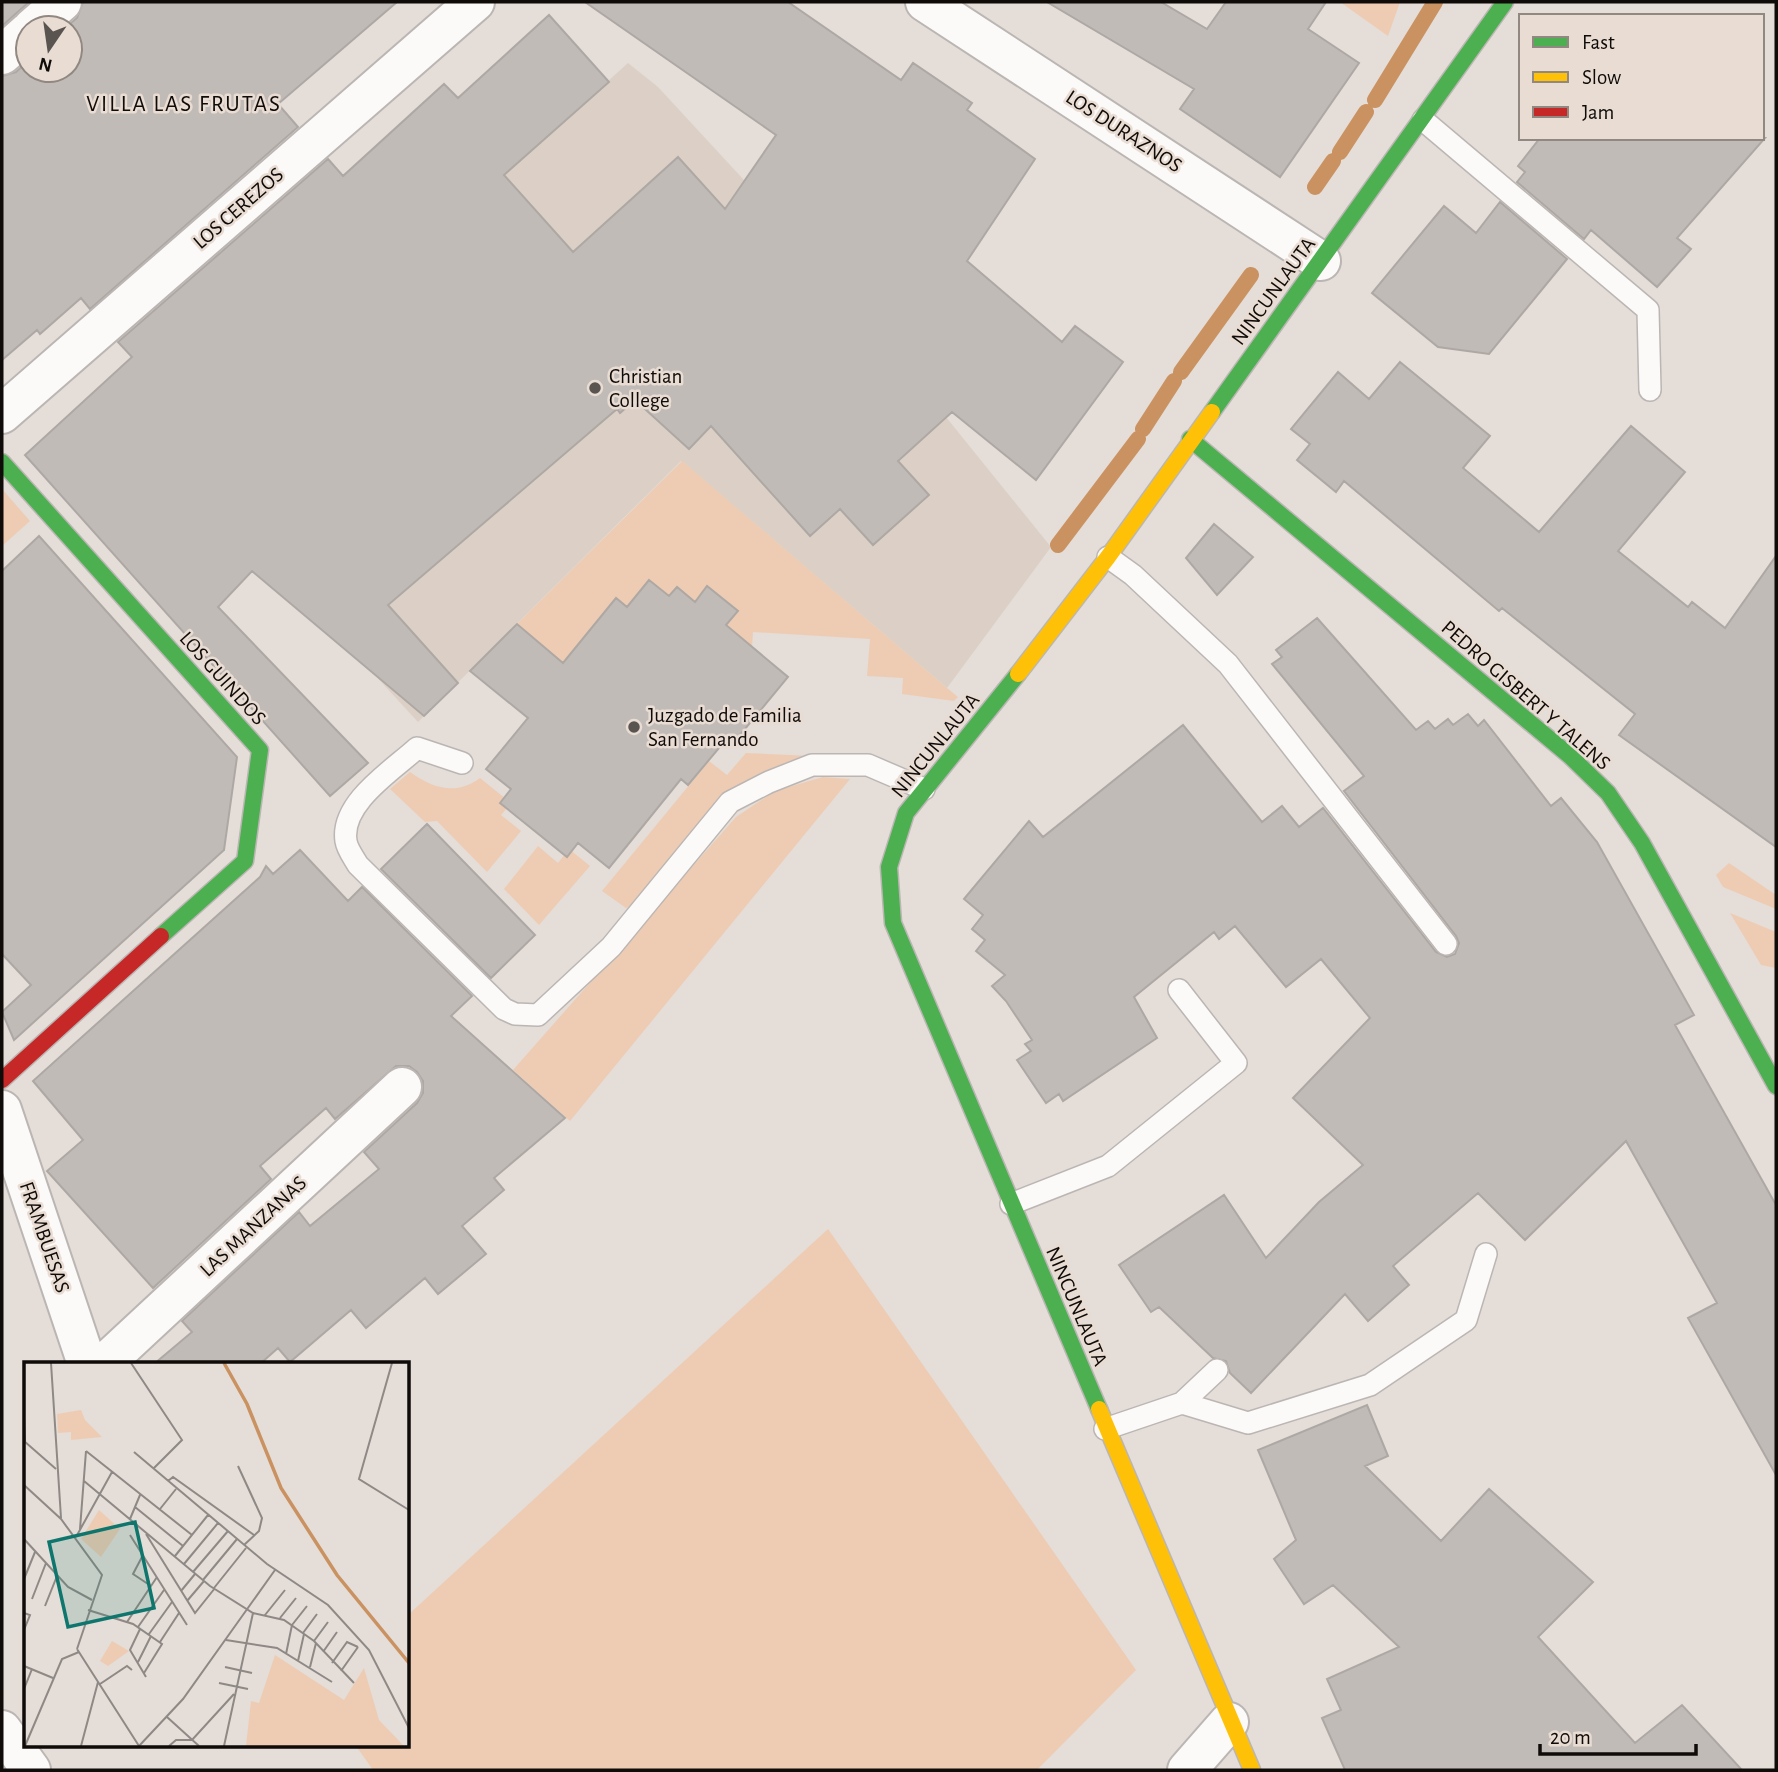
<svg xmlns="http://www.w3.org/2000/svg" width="1778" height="1772" font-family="'Alegreya Sans',sans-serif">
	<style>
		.built { fill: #dcd0c6 }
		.green { fill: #eeccb3 }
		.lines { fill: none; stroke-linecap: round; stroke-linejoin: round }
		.stream { stroke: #ca9261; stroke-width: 16 }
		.building { fill: #c1bbb8; stroke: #aea8a4; stroke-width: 2 }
		.lane-casing { stroke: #bbb6b3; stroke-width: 24 }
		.street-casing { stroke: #bbb6b3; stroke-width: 42 }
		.fast-casing { stroke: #bbb6b3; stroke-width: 19 }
		.slow-casing { stroke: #bbb6b3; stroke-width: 19 }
		.jam-casing { stroke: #bbb6b3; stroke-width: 19 }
		.lane { stroke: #fbfaf9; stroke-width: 21 }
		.street { stroke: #fbfaf9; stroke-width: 38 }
		.fast { stroke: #4caf50; stroke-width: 16 }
		.slow { stroke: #ffc107; stroke-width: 16 }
		.jam { stroke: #c62828; stroke-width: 16 }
		.poi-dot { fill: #5a5451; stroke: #e9dcd3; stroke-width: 2.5 }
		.labels { text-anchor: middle; stroke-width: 5; stroke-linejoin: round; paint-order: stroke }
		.street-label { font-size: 21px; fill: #0f0b08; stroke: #e9dcd3 }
		.poi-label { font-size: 21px; fill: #0f0b08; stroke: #e9dcd3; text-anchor: start }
		.neighbourhood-label { font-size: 23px; letter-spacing: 2px; fill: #0f0b08; stroke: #e9dcd3 }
		.inset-river { fill: none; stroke: #ca9261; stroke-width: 3.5 }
		.inset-road { fill: none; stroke: #8f8985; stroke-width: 2 }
		.view { fill: #0f766e; fill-opacity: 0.15; stroke: #0f766e; stroke-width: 3.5 }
		.inset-edge { fill: none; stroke: #0f0b08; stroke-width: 3.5 }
	</style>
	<rect width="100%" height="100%" fill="#e4ddd8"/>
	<path class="built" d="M628,63L658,87L828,271L1051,547L947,688L681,461L418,722L292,585L445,229Z"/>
	<path class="green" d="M1340,2H1400L1388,36Z
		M682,461L947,688L958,697L954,701L902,694L903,678L867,676L870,639L753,632L752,647L725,626L738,610L708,586L695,602L677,587L669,596L627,607L616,598L563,663L517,624Z
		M2,489L30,521L2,546Z
		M746,753L812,756L759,775L724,795L632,906L626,908L602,891L709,761L727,775Z
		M410,772C432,788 456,796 480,778L511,803L501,815L521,831L487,872L437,821L425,822L390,789Z
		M823,777L850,779L570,1121L513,1070L736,817L775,791Z
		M538,846L558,863L569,849L590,866L539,925L504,889Z
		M1729,863L1776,895V909L1723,887L1716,875Z
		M1730,913L1776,932V968L1761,965Z
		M828,1229L1136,1670L1037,1770H373L356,1746H408V1615Z"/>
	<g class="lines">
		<path class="stream" d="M1375,100L1435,2
			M1340,152L1366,112
			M1315,187L1333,161
			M1181,372L1251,275
			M1143,429L1174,381
			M1058,545L1138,439"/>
	</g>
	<path class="building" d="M2,2H29L2,26Z
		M83,2H397L278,104L298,127L90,309L81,298L40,334L37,330L2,360V76L16,72L28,61V70H70V28H65L77,18Z
		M585,2H788L901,80L913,63L972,103L967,110L1035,159L967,261L1062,342L1075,326L1123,362L1036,480L952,412L898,461L929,495L873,545L840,509L810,536L711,426L689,449L635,400L620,413L617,409L388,605L458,683L424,716L252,571L218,607L368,763L330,796L25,455L132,357L118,342L328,159L343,176L444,84L458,98L549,15L609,82L504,175L573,252L678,157L725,209L776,135Z
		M1047,2H1161L1207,29L1226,2H1326L1308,29L1359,63L1280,177L1180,109L1194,89Z
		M1540,138H1765L1677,238L1691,249L1657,287L1591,230L1584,239L1517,182L1525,172L1518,166Z
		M1500,202L1567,259L1489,354L1438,347L1372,293L1444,206L1476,233Z
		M1400,362L1490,436L1463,468L1539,532L1631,426L1685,472L1618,551L1688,607L1692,602L1725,628L1776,556V847L1619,735L1635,714L1502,608L1499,611L1344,481L1336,492L1297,460L1310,444L1291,429L1338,372L1369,399Z
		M1214,524L1253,557L1217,595L1186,558Z
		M39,536L237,757L224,850L14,1040L2,1012L31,985L2,954V571Z
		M649,580L669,596L677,587L695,602L707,586L738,611L726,625L788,677L735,741L729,736L688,785L681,779L609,868L578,843L567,857L500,803L511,789L486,769L528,718L470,671L517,624L563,663L616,598L627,607Z
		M1317,618L1416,730L1428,721L1435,729L1448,719L1453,725L1468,714L1478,726L1484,720L1551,806L1561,798L1597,842L1694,1015L1675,1025L1776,1205V1475L1688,1318L1717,1303L1626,1141L1525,1240L1478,1193L1393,1266L1409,1285L1368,1321L1345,1294L1251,1393L1230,1373L1226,1361L1213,1358L1159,1307L1151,1312L1119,1265L1224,1195L1266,1258L1319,1202L1363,1165L1293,1098L1370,1018L1321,959L1286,987L1235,926L1219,939L1214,932L1134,997L1157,1038L1063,1101L1059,1094L1046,1103L1017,1060L1031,1051L1025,1044L1032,1040L1006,1001L992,986L1005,975L976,951L985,940L972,929L983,915L964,899L1029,821L1043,837L1183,725L1262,822L1282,806L1299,827L1323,808L1436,952L1447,957L1455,954L1459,943L1456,936L1344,791L1364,776L1272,664L1282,657L1276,650Z
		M427,824L535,935L491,978L381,869Z
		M300,850L348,901L362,887L472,996L451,1016L565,1118L494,1178L504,1190L462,1226L486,1254L438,1294L425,1278L366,1328L351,1310L290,1362L278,1348L260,1364H154L192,1332L182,1321L299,1212L310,1226L379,1169L364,1152L417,1103L423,1093V1081L417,1072L409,1066H396L335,1119L326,1108L260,1166L271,1179L153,1288L47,1171L83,1140L33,1081L260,877L266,866L273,874Z
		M1367,1405L1388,1456L1365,1466L1441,1541L1489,1489L1593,1582L1538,1637L1635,1743L1682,1705L1742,1770H1345L1322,1718L1341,1710L1327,1679L1399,1647L1333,1585L1304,1604L1274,1559L1296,1540L1258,1450Z"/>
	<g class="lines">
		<defs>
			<path id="lane" d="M1423,120L1648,310L1650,390
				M1108,557L1133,575L1228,664L1446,944
				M462,763L417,748C393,770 340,803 346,841C347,849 354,858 358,865L504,1009L515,1014L538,1015L611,947L730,802L769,782L812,765H868L924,789
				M1011,1204L1108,1166L1236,1063L1179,990
				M1182,1403L1248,1423L1370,1385L1466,1320L1486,1254
				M1105,1429L1182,1403L1217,1370"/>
			<path id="street" d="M925,2L1321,261
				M32,28L62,2
				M2,55L28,32
				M2,414L475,2
				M2,1110L87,1364
				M104,1364L402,1087
				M2,1730L31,1770
				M1187,1770L1229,1722"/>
			<path id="fast" d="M1212,412L1505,2
				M1190,439L1570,756L1608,793L1642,843L1776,1086
				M2,462L260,750L245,861L161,936
				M1018,674L906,813L889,867L893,923L1099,1409"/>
			<path id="slow" d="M1018,674L1108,557L1212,412
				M1099,1409L1252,1770"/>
			<path id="jam" d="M2,1080L161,936"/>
		</defs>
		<use href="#lane" class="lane-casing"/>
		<use href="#street" class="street-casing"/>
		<use href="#fast" class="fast-casing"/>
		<use href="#slow" class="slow-casing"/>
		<use href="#jam" class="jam-casing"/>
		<use href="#lane" class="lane"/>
		<use href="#street" class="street"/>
		<use href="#fast" class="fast"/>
		<use href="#slow" class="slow"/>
		<use href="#jam" class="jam"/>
	</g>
	<g class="poi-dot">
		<circle cx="595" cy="388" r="7"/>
		<circle cx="634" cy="727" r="7"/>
	</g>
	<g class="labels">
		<g class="street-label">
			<text transform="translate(1124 131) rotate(33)" y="7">LOS DURAZNOS</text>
			<text transform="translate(238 208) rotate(-41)" y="7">LOS CEREZOS</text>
			<text transform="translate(1273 291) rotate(-54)" y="7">NINCUNLAUTA</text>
			<text transform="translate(223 678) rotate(48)" y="7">LOS GUINDOS</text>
			<text transform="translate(1526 695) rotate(41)" y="7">PEDRO GISBERT Y TALENS</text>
			<text transform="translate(935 745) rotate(-51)" y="7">NINCUNLAUTA</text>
			<text transform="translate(253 1226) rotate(-43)" y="7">LAS MANZANAS</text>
			<text transform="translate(45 1237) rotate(71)" y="7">FRAMBUESAS</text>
			<text transform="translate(1077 1306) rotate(67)" y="7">NINCUNLAUTA</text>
		</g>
		<g class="poi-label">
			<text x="609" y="383">Christian<tspan x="609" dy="24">College</tspan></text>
			<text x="648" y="722">Juzgado de Familia<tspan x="648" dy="24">San Fernando</tspan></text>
		</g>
		<g class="neighbourhood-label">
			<text x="184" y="111">VILLA LAS FRUTAS</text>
		</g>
	</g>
	<g transform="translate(24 1362)">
		<rect width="385" height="385" fill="#e4ddd8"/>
		<path d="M57,48L61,58L78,75L47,78V70L34,71L33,52ZM75,148L96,167L77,195L57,177ZM88,279L105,289L84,304L76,299ZM251,293L320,338L340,306L355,358L380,384H222L227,339L235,341Z" fill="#eeccb3"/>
		<path class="inset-river" d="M200,1L223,42L257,126L313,213L385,301"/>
		<path class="inset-road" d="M27,1L37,156M107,1L158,78L130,106M368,1L335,117L385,148M0,57L1,79M0,79L32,107M62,89L168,173M110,90L243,202L304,243L345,288L385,366M214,104L238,156L235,169L220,183M60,119L186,224L229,251L260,258L290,279L330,321M144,119L149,115L230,173M0,123L37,157L78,213L53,287M111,145L159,184M136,147L152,127M106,157L116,133M56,167L62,89M122,172L171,251L191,226M106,173L163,263M52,175L88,110M0,177L44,225L68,238M119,193L109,212L127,224M151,194L184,153M160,202L194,161M169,210L204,169M0,217L11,190M179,218L213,177M190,226L222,186M157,229L171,212M8,237L22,201M163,239L180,219M21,244L33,214M64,248L109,262L138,282L120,311M0,251L6,253L0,268M241,253L261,228M256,256L272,236M103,260L133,215M268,263L283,244M114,265L140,228M116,267L106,288L122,315M279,271L293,252M125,272L148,240M202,278L253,286L308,320M290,279L304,260M136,280L155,251M53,287L115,384M299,290L313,270M262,292L268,263M274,299L280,272M114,300L127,274M308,301L323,280L334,285M0,304L29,316M201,305L228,311M286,305L292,281M317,309L334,285M195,321L224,327M76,322L103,304L108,308M0,327L8,307M143,355L175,384M1,384L38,297L55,290M57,384L74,320M115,384L159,337L251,208M145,384L152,378H168L210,332M200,384L229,251"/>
		<path class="view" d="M111,160L130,246L44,265L25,180Z"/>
		<rect width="385" height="385" class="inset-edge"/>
	</g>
	<rect width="1778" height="1772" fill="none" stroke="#0f0b08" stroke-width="7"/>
	<rect x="1519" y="14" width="245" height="126" fill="#e9dcd3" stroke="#928882" stroke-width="2"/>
	<rect x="1533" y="37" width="35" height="10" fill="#4caf50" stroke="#928882" stroke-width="2"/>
	<text x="1582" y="49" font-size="21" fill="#0f0b08">Fast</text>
	<rect x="1533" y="72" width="35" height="10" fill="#ffc107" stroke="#928882" stroke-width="2"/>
	<text x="1582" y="84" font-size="21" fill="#0f0b08">Slow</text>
	<rect x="1533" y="107" width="35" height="10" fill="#c62828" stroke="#928882" stroke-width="2"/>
	<text x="1582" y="119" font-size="21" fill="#0f0b08">Jam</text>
	<g transform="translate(49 49) rotate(193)"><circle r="33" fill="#e9dcd3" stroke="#928882" stroke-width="2"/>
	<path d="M0-5L12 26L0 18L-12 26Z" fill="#5a5451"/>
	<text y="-10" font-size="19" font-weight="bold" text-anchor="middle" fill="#0f0b08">N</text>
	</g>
	<path d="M1540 1744v10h156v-10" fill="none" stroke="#0f0b08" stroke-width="3.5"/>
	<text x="1550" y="1744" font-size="21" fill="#0f0b08" stroke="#e9dcd3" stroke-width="5" paint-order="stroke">20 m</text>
</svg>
